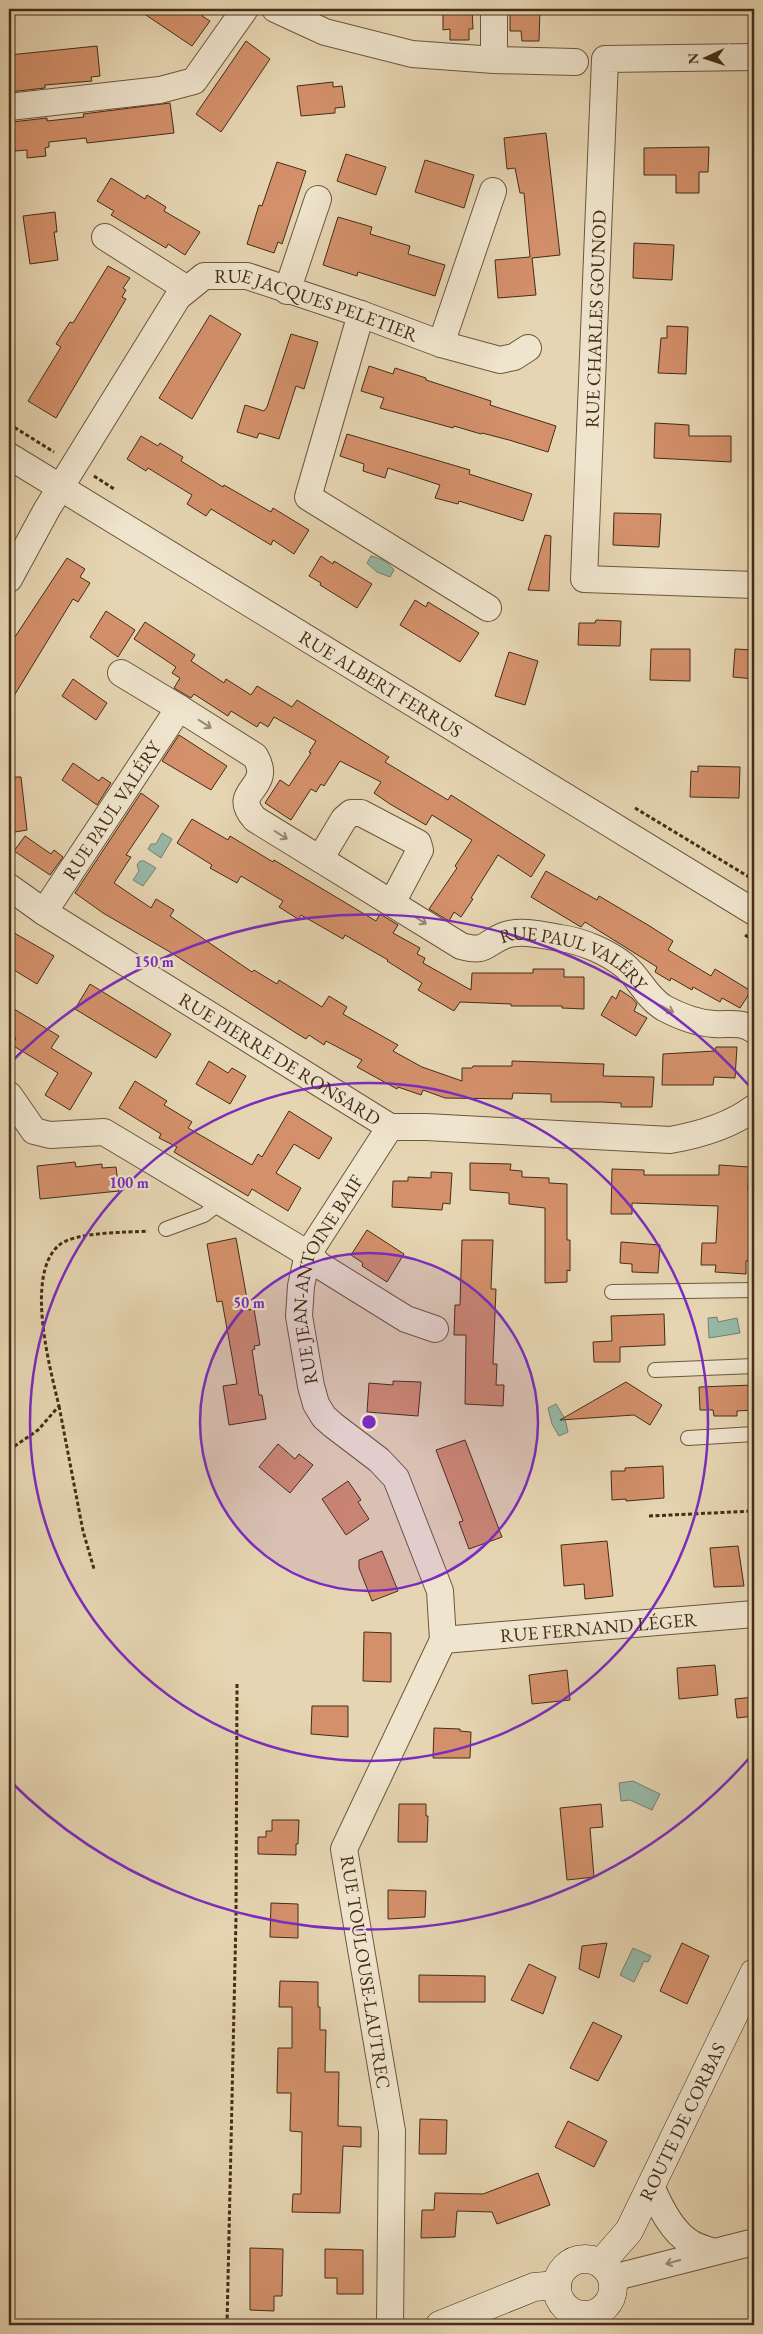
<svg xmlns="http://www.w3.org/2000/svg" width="763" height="2334" font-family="'EB Garamond',serif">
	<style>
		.water { fill: #97b9a8; stroke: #76816e }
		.building { fill: #d3906b; stroke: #442d16 }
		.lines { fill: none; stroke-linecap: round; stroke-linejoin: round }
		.lane-casing { stroke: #6c573d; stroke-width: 16 }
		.street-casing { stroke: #6c573d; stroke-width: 28 }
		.secondary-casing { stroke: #442d16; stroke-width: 29 }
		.path { stroke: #442d16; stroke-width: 3; stroke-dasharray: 4 2.5; stroke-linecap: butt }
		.lane { stroke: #efe4cd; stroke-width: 14 }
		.street { stroke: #efe4cd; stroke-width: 26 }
		.secondary { stroke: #efe4cd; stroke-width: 28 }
		.oneway { stroke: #9a8872 }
		.ring { fill: none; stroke: #7b2cbf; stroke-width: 2.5 }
		.labels { text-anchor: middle; stroke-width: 4.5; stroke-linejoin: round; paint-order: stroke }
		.street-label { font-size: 19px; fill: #442d16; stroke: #efe4cd }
		.centre { fill: #7b2cbf; stroke: #efe4cd; stroke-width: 2.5 }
		.ring-label { font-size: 15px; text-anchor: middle; font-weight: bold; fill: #7b2cbf; stroke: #efe4cd; stroke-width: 4.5; stroke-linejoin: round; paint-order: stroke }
	</style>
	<rect width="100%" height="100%" fill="#e6d5b2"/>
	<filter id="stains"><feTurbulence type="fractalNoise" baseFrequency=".004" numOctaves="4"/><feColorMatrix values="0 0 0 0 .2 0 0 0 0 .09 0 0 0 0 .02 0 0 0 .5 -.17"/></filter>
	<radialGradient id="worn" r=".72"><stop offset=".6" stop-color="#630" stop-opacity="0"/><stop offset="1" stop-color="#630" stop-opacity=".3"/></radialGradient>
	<path class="water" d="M371,556C380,558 388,562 394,570L390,577L377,572L367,563Z
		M162,833L172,839L161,858L148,849L151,844H156Z
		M140,861H144L156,868L143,886L133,880L139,871L137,865Z
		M717,1317L718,1322L737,1318L740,1333L709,1338L708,1318Z
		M556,1404L565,1419L568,1432L559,1436L552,1424L548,1408Z
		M633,1781L660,1794L652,1810L630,1800L621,1801L619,1783Z
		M633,1948L651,1956L648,1962L644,1961L634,1982L620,1975Z"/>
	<path class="building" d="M137,9H207L202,16L210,21L192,46Z
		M443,9H472L473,29H469V40H450V29L443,30Z
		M510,9H540L539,41H522L521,31H510Z
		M246,41L270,59L221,132L196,114Z
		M97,46L100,76L91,77L92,81L45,85V88L9,92V55Z
		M333,82V87L342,86L345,107L335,108V113L301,116L297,86Z
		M170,103L174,133L87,143L86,138L49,142V147L45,148L46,156L27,158V150L15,151L12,122L47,118V121L84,117L83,114Z
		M546,133L560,255L532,258L536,295L498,298L495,260L530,257L524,193H520L515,168L507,169L504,138Z
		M709,147L708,172H699V193H676V175H644V148Z
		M346,154L386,167L376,195L337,181Z
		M425,160L474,175L464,208L415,192Z
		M277,162L306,171L282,244L278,242L274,253L247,244L259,205L262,206Z
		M111,178L145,199L147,195L166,207L164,211L200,232L185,255L168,244L166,248L111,215L114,211L97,201Z
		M55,212L57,232H54L58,260L30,264L23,216Z
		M338,217L372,227L370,234L410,246L408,254L445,265L435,296L358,272L357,276L323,265Z
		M634,243L674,245L672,280L633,278Z
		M108,266L130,278L123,288L126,290L122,297L126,299L56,418L28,401L61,347L56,344L70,322L73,323Z
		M210,315L241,334L192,419L159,398Z
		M667,326L688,327L686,374L658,373L661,338H667Z
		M291,334L318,342L304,389L296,386L279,439L259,433L257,438L237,432L245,405L264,411L267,407Z
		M369,366L393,374L395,368L426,378V380L491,401L490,405L556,426L548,452L509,440L482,433L481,434L454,426L453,428L380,408L384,398L361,391Z
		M655,423L689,425V436H731V462L654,458Z
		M347,434L470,470L469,474L532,494L523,521L459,501L458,504L435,498L440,485L388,468L385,478L363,471L364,464L340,456Z
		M141,436L158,446L160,443L183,457L181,461L223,487L224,485L271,512L273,508L309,530L294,554L273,540L271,545L211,509L206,516L187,504L192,495L148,468L146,471L127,459Z
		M614,513L661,514L659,547L613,545Z
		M545,535L551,536L549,591L528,590Z
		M321,556L333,564L334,561L372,584L357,608L320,585L321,583L309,576Z
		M67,558L85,569L80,577L90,583L78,602L73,599L9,704V646Z
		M415,600L426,607L428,602L479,633L460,662L400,625Z
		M106,611L135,630L118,657L90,637Z
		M596,620L621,621L620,646L578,645L579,623H595Z
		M145,622L195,655L191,661L224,683L226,679L251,695L257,686L292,707L297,700L389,757L385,762L448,800L451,795L545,855L531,877L498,855L471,898L473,899L461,917L454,912L449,921L429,909L457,868L455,866L472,840L432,815L426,825L390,804L374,793L381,782L340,761L324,786L321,784L316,792L311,789L291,820L265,803L280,780L289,786L311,753L309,752L316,741L274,717L268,727L260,722L257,727L231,711L228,716L194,694L191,698L174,688L180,678L172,673L176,667L134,639Z
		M651,649H690V681L650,680Z
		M735,649L754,650V679L733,677Z
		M509,652L538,661L525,705L495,696Z
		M73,679L107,703L96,720L62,696Z
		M179,735L227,766L211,790L162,761Z
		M73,763L99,781L102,777L111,783L97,805L62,780Z
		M698,766L740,767L739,798L690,797L691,771L698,772Z
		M9,777H21L27,830L9,833Z
		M141,793L159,806L126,855L131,857L114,883L151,908L156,899L174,910L170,916L252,972L254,970L277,984L279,980L322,1007L329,996L347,1007L343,1014L398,1045L393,1051L422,1067L462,1081V1068H472L473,1066H512V1061L604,1064L603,1076L654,1077L652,1107H621V1103L602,1102H551V1094L513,1093L512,1099L445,1098L423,1090L421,1095L398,1087L397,1089L357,1067L362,1060L326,1041L324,1045L309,1035L306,1039L296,1033L170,952L103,913L75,893Z
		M192,819L228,840L230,836L273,862L274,860L376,921L380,914L398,925L393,933L420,948L417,954L425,958L423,963L471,990L472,973H533V969H564V977H584V1009L562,1008V1006H511V1004L460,1002L454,1011L418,990L422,983L387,961L388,960L345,935L343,939L301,915L298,919L279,907L283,901L241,876L237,883L210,868L212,865L177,843Z
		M25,836L51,854L54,850L63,857L50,875L14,851Z
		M546,871L597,900L599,896L648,925L673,941L668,950L711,976L715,969L751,991L740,1008L722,998L720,1002L693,987L692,990L671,978L670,981L655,972L657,967L585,922L581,927L531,897Z
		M9,930L54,956L37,984L9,967Z
		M90,984L171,1034L156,1058L75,1009Z
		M620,990L632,998L637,1004L634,1011L647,1018L636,1036L601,1015L612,996L616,999Z
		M9,1006L59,1036L51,1048L92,1073L70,1110L45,1095L58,1073L12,1045L16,1038L9,1034Z
		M716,1047H737L735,1078L714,1077L713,1085H662L663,1054L715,1051Z
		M209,1061L228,1073L232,1068L246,1076L230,1104L196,1084Z
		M135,1081L167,1101L164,1105L192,1122L188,1128L252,1165L258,1154L262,1157L289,1111L332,1138L319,1159L294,1144L276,1173L301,1188L288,1211L252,1189L248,1196L174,1152L177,1147L159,1138L161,1134L119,1108Z
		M75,1162L76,1167L102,1164V1168L116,1167L119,1191L40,1199L37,1166Z
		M470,1163L511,1164L510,1170L522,1171V1177L549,1178V1183L567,1184V1240H570V1271L567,1270V1282L545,1283V1208L509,1204V1193L470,1190Z
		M719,1165L749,1167L748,1190L754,1191V1198L752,1261H746V1274L715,1272L716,1265H701L702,1243H716L718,1206L632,1203V1214H611L612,1169L644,1170V1175H719Z
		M431,1172L452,1173L450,1204L443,1203L442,1210L392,1207L393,1181H408V1177L431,1178Z
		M367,1230L404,1254L387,1282L362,1266L363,1263L351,1255Z
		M236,1238L249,1310L254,1309L260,1345L254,1346L255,1349L252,1350L259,1395H262L266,1419L229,1425L223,1386L237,1384L222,1301L217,1302L207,1244Z
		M462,1240H493L491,1289H496L493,1364H497L496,1385H504L503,1406L465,1404L466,1335H454L455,1305H460Z
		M621,1242L660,1245L658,1273L632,1272V1264L620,1263Z
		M664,1314L665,1345L620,1347V1362H594L593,1342L612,1341L611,1316Z
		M393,1381L421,1382L418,1416L367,1412L369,1383L393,1385Z
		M626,1382L662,1405L650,1425L634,1415L560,1420Z
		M754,1385V1410L737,1411V1416H714L713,1410H700L699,1387Z
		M465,1440L502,1537L469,1549L459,1522L463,1521L436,1450Z
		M278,1444L295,1459L299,1454L313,1465L290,1493L259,1467Z
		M663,1466L664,1498L626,1501V1499L612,1500L611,1471H625V1468Z
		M348,1481L361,1500L358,1502L369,1519L346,1535L322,1499Z
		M607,1541L613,1596L585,1599L584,1584L564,1586L561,1545Z
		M738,1546L744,1586L714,1587L710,1548Z
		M382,1551L398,1591L372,1601L359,1568V1560Z
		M364,1632L391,1633V1682L363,1681Z
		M715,1665L718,1695L679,1699L677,1668Z
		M567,1670L570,1700L532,1704L529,1675Z
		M754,1697V1716L737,1718L735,1699Z
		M312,1706H348V1737L311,1734Z
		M434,1728L460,1729V1731L471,1732L470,1758H433Z
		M399,1804H426V1816H428L427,1842H398Z
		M601,1804L603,1827L590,1828L594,1877L567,1880L560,1808Z
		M272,1820H299L298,1844H296V1855L258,1854V1837H266V1831H272Z
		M388,1890L426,1891L425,1917L388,1919Z
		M271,1903L298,1904V1938L270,1937Z
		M607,1943L599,1978L579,1969L582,1946Z
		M682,1943L709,1956L687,2004L660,1991Z
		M529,1964L556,1977L543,2014L511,2000Z
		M419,1975L485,1976V2002H419Z
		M280,1981L318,1982V2007H320V2030H326L325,2072H339L338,2126L361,2127V2147L343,2146L340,2213L292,2212L293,2194H301L302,2132L290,2131L291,2093H277L278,2048H292V2007H279Z
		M593,2022L622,2036L598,2081L570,2068Z
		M420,2119L447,2120L446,2154H419Z
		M568,2121L607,2141L594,2167L555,2147Z
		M538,2173L550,2205L497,2224L492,2212L457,2211L455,2237L421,2238L422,2210H434L435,2193L483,2194Z
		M250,2248L283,2249L282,2296H274V2311L250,2310Z
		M325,2249L363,2250V2294H337V2278H325Z"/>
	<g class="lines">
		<defs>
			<path id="lane" d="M166,1229L204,1215L221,1202
				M612,1292L754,1290
				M655,1370L754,1366
				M688,1438L754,1434"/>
			<g id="street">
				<path d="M275,9L325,32L412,54L494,60L575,62"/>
				<path d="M754,57L605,59L584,579L754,585"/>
				<path d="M494,60V9"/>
				<path d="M9,107L160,90L194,81L245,9"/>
				<path d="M105,237L187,289"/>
				<path d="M287,291L318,199"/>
				<path d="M361,314L308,497L488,608"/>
				<path d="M441,344L493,191"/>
				<path id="s1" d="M9,456L754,912"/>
				<path id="s2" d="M9,579L47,509L178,297L204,276H247L361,314L441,344L500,360L514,357L528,348"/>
				<path d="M121,673L179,708"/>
				<path d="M320,859L344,819L351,813H361L418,843L420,850L392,903"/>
				<path id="s3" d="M9,887L44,912L390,1127H426L670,1140C699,1135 730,1126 754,1108"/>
				<path id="s4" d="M44,912L179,708L255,756C275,790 228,789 255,819L461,946C486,953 484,944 503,936C519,929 543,935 560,938C582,941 608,952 625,966C640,979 646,997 664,1008C679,1016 697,1023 714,1024C729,1025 741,1021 754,1030"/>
				<path d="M9,1095L34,1131L50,1135L104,1132L308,1254L319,1265L406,1319L435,1329"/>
				<path id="s5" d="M443,1640L754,1614"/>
				<path d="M652,2188C660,2207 672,2232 691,2243C697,2247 706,2249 713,2252"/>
				<path d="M612,2278L754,2242"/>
				<path id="s6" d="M390,2325L392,2131L344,1849L443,1640L440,1591L396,1478L379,1460L333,1425L324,1417L316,1404L311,1386L299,1316L301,1286L308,1254L390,1127"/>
				<path d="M584,2325L585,2315"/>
			</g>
			<g id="secondary">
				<circle cx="585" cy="2287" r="28"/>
				<path id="s7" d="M601,2263L629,2231L754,1973"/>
				<path d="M440,2325L534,2287L557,2285"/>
			</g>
		</defs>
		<use href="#lane" class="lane-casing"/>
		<use href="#street" class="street-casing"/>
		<use href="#secondary" class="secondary-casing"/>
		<path class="path" d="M9,424L54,452
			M94,476L114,489
			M635,808L754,880
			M745,935L754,941
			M59,1406L83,1531L94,1569
			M9,1450L38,1430L59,1406C50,1368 25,1277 58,1246C75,1231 126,1233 148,1231
			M649,1516L754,1511
			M227,2325L236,1918L237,1683"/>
		<use href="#lane" class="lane"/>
		<use href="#street" class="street"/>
		<use href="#secondary" class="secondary"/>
	</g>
	<defs><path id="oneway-shaft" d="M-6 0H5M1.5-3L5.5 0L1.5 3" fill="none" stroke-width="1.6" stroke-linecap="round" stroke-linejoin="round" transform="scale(1.25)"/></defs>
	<g class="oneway">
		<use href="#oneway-shaft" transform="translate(205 724) rotate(33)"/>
		<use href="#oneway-shaft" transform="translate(281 835) rotate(32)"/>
		<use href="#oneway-shaft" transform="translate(420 920) rotate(32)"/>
		<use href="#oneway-shaft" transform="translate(667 1009) rotate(28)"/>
		<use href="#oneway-shaft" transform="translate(673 2262) rotate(165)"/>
	</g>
	<circle cx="369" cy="1422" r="169" fill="#7b2cbf" fill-opacity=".12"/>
	<g class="ring">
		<circle cx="369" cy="1422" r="169"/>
		<circle cx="369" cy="1422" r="339"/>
		<path d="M752 1755A508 508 0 0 1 10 1781M10 1063A508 508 0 0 1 752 1089"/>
	</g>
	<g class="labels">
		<g class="street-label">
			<text dy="7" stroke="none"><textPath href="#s2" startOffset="479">RUE JACQUES PELETIER</textPath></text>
			<text transform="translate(595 319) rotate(-88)" y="7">RUE CHARLES GOUNOD</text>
			<text dy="7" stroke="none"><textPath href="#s1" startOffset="436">RUE ALBERT FERRUS</textPath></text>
			<text dy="7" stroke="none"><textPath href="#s4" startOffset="122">RUE PAUL VALÉRY</textPath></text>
			<text dy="7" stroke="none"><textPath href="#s4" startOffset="769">RUE PAUL VALÉRY</textPath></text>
			<text dy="7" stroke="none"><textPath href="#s3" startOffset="321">RUE PIERRE DE RONSARD</textPath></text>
			<text dy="7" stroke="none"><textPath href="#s6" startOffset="1124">RUE JEAN-ANTOINE BAIF</textPath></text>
			<text dy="7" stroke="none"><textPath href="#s5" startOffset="156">RUE FERNAND LÉGER</textPath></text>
			<text transform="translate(366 1972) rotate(81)" y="7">RUE TOULOUSE-LAUTREC</text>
			<text dy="7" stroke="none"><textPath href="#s7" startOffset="164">ROUTE DE CORBAS</textPath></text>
		</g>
	</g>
	<circle cx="369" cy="1422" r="8" class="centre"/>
	<g class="ring-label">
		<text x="154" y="967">150 m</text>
		<text x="129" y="1188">100 m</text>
		<text x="249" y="1308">50 m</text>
	</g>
	<rect width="763" height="2334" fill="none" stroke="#e6d5b2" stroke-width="30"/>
	<rect x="10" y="10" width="743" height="2314" fill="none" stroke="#442d16" stroke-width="2.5"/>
	<rect x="15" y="15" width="733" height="2304" fill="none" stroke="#442d16"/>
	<g transform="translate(706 58) rotate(267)" stroke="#efe4cd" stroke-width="4" paint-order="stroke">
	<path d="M0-4L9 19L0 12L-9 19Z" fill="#442d16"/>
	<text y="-8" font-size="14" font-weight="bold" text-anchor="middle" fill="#442d16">N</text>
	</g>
	<rect width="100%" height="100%" filter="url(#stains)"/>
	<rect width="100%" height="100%" fill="url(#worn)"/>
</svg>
